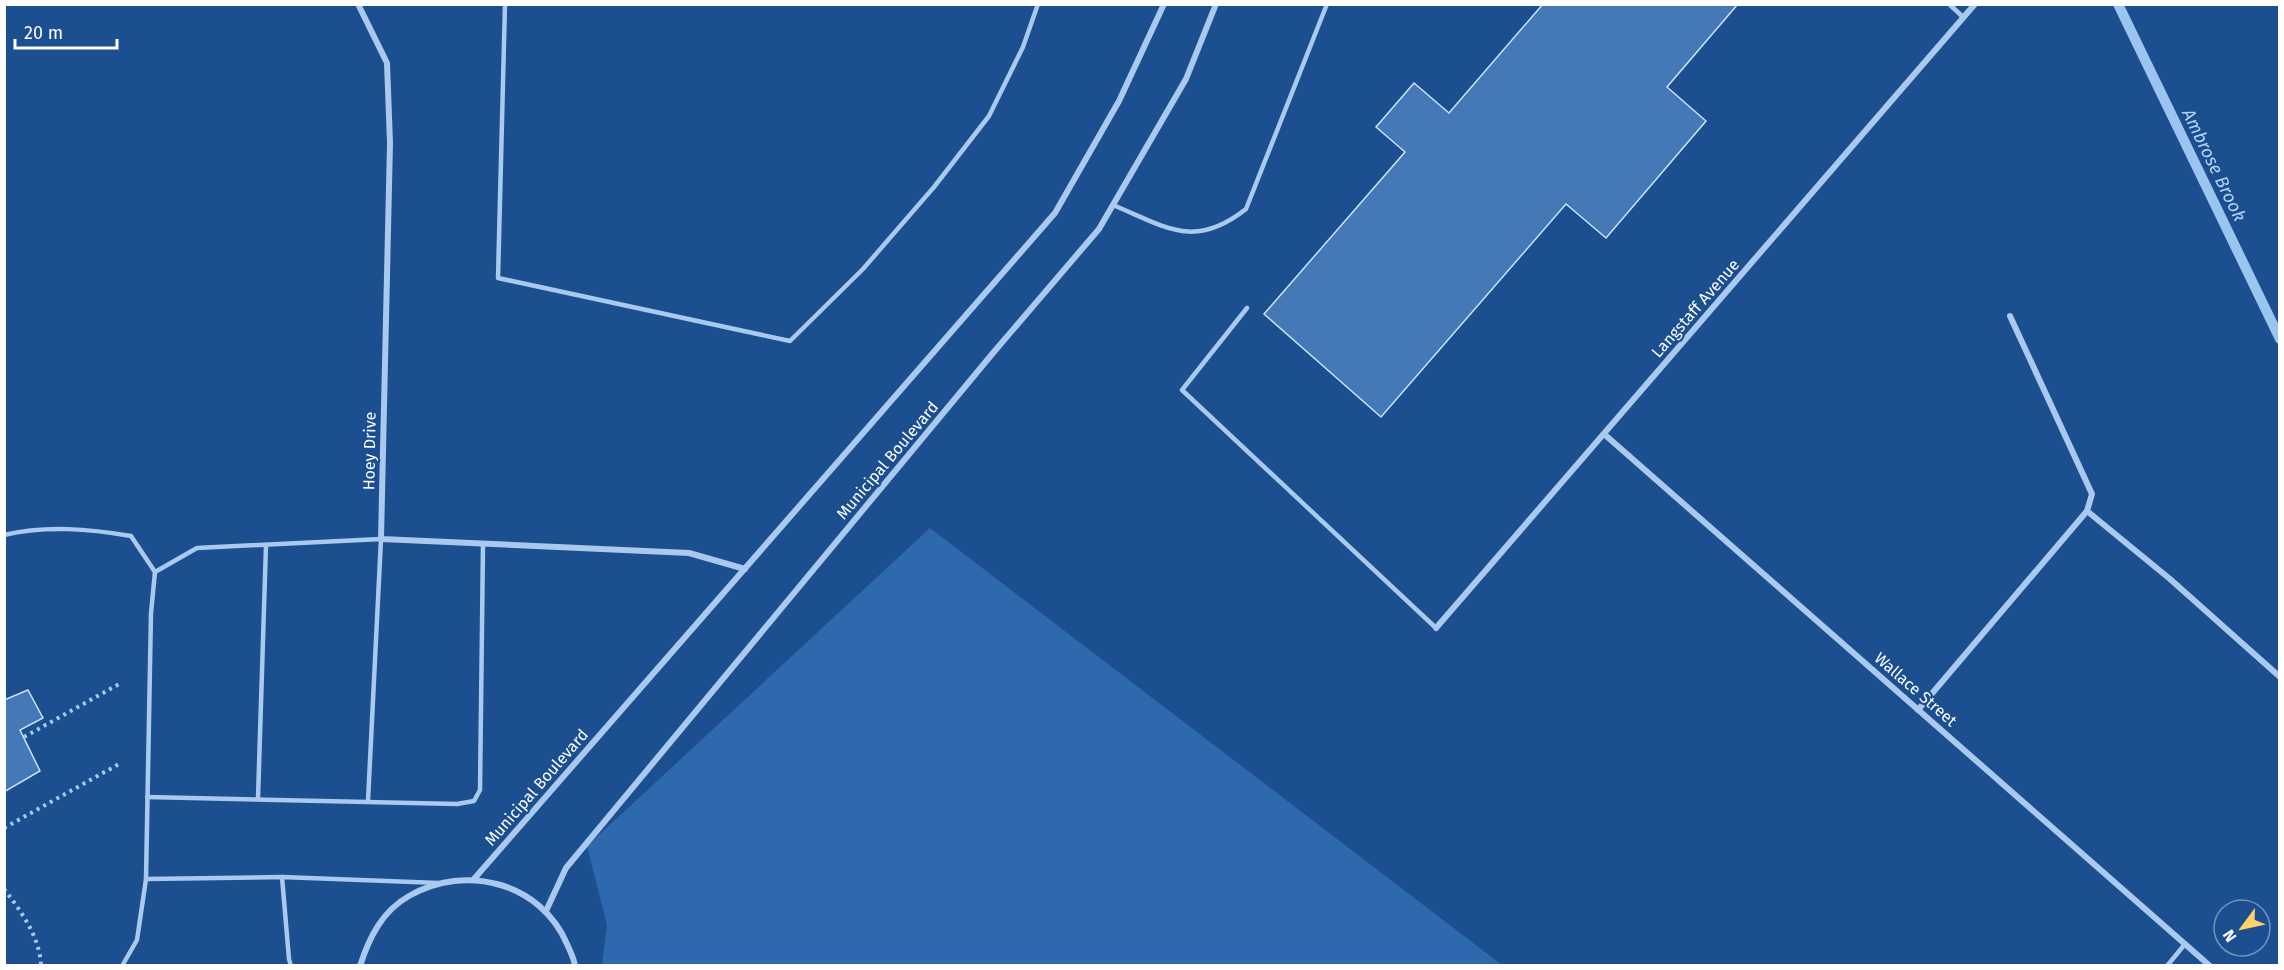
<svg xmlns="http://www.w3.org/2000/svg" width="2284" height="970" viewBox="0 0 2284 970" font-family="'Fira Sans',sans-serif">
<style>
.green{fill:#2e69ad}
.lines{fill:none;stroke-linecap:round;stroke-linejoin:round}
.stream{stroke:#9cc4f0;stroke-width:10}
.building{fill:#4478b7;stroke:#cfe3fa;stroke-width:1.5}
.path{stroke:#a9c9ee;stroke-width:4;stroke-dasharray:3 4.5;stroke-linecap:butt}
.lane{stroke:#a9c9ee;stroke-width:4.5}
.street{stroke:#a9c9ee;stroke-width:6}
.labels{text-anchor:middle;stroke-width:4.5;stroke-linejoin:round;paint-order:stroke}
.street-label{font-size:16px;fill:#fff;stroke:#1b4f8f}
.water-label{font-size:18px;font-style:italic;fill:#b5d3f5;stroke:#1b4f8f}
</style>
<rect width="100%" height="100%" fill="#1b4f8f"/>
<!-- green -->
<polygon class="green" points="930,528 1502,965 602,965 607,925 587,846"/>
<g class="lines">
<!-- stream -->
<polyline class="stream" points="2118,4 2280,339"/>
</g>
<!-- building -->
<g class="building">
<polygon points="1543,4 1738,4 1667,87 1706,121 1606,238 1566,204 1381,417 1264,314 1405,152 1376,127 1414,83 1449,113"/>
<polygon points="28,690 43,718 20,730 40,771 4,792 4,700"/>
</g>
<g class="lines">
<!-- path -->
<g class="path">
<polyline points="24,737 121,683"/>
<polyline points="4,828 119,764"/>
<path d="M4 889C21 911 40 937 41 966"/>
</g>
<!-- lane -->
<g class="lane">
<polyline points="505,4 498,278 790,341 863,269 934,187 989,116 1023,47 1038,4"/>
<polyline points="1949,4 1963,17"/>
<path d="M1113 205C1166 227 1194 250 1246 209L1327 4"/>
<polyline points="1247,308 1182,390 1436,628"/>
<path d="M4 535C46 525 90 529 131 536L155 572"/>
<polyline points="147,797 457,804 474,801 480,790 483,544"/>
<polyline points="258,798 266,545"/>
<polyline points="282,877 289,959 291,966"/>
<polyline points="146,879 151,613 155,572 197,548 381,539 368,801"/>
<polyline points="122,966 137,940 146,879 282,877 439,883"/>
<polyline points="2167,966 2185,944"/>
</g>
<!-- street -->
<g class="street">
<polyline points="358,4 387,63 390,143 381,539 689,553 745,569"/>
<polyline points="1604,434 2210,966"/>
<polyline points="2087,511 2170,579 2280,677"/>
<polyline points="1436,628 1975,4"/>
<polyline points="1918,710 2087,511 2092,494 2010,316"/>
<polyline points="474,879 1055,213 1119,101 1164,4"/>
<polyline points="546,911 566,868 993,353 1099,229 1186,79 1216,4"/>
<path d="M360 966C369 938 382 911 409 896 466 863 541 883 567 944 570 951 574 958 575 966"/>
</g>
</g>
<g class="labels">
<!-- street labels -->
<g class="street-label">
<text transform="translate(1695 308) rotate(-49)" y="6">Langstaff Avenue</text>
<text transform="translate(369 451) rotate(-89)" y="6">Hoey Drive</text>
<text transform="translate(887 460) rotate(-50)" y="6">Municipal Boulevard</text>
<text transform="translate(1916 689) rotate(41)" y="6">Wallace Street</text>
<text transform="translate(536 787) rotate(-49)" y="6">Municipal Boulevard</text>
</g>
<!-- water labels -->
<g class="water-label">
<text transform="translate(2214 165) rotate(64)" y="6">Ambrose Brook</text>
</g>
</g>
<!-- border -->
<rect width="2284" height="970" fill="none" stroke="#ffffff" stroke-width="12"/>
<!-- north arrow -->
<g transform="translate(2242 928) rotate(237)"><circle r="28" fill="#1b4f8f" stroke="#7695bc" stroke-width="1.5"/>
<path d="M0-4.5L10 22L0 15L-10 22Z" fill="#ffd166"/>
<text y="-9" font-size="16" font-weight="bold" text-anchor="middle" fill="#ffffff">N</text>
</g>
<!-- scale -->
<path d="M15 39v9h102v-9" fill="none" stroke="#ffffff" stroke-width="3"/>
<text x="24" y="39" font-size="18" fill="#ffffff" stroke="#1b4f8f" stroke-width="4.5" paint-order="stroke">20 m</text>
</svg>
